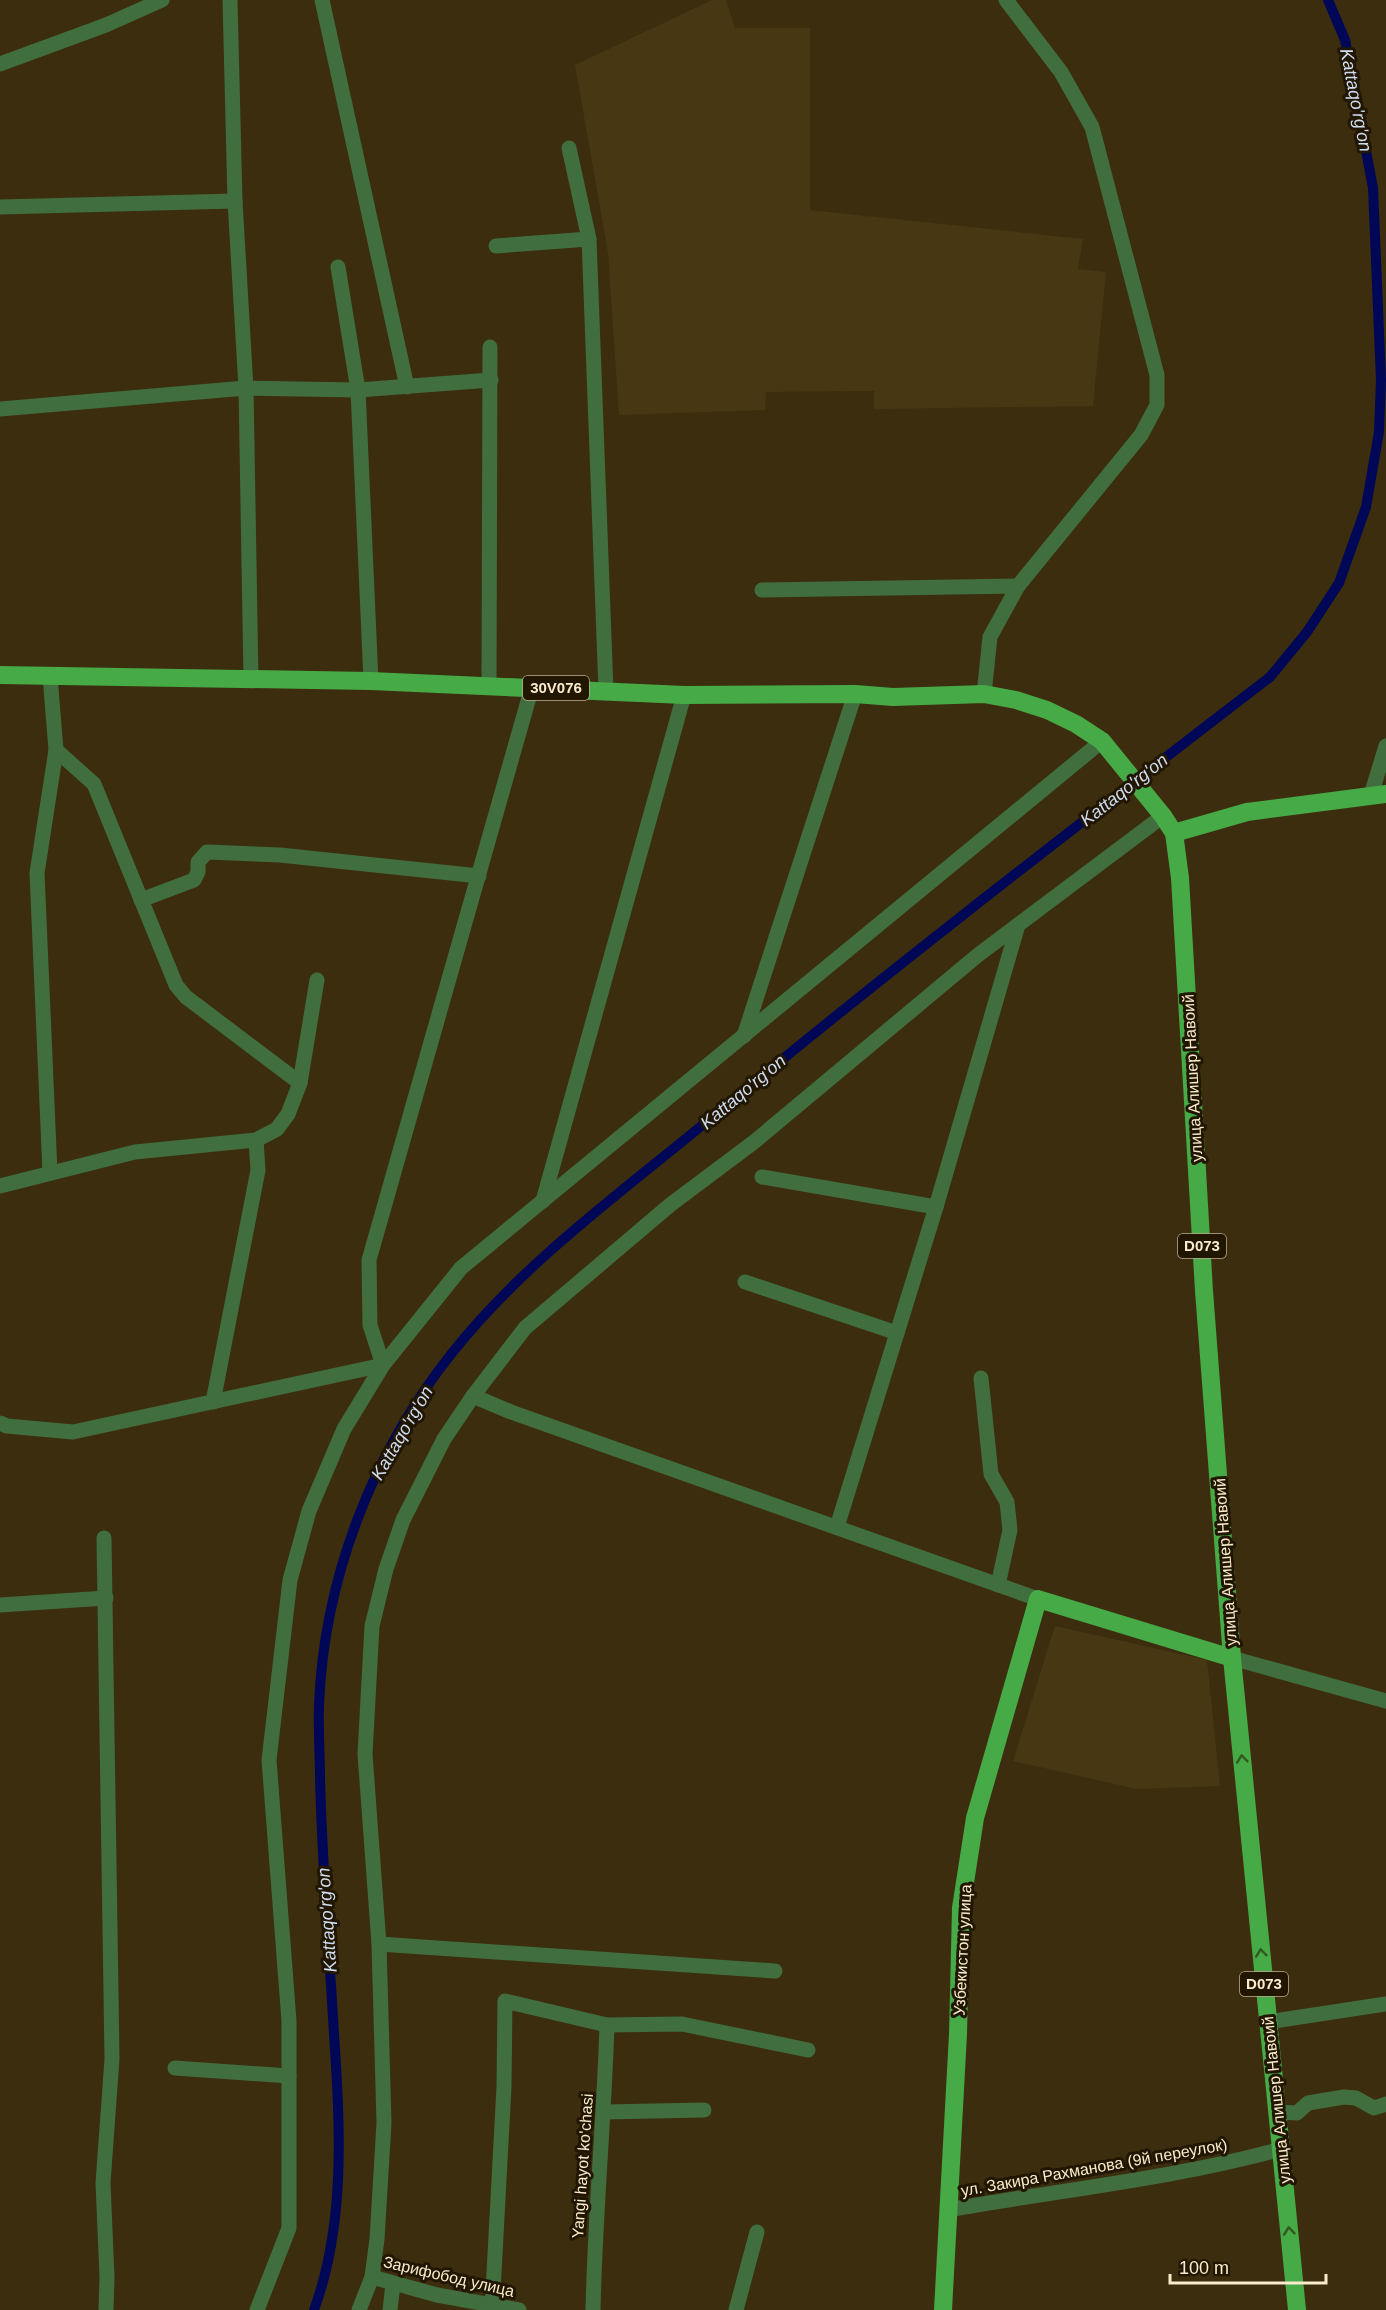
<svg xmlns="http://www.w3.org/2000/svg" width="1386" height="2310" viewBox="0 0 1386 2310" font-family="Helvetica,sans-serif">
<style>
.built{fill:#483713}
.lines{fill:none;stroke-linecap:round;stroke-linejoin:round}
.canal{stroke:#000756;stroke-width:10}
.minor{stroke:#406e3f;stroke-width:15}
.major{stroke:#46aa47;stroke-width:18}
.oneway{stroke:#325920}
.labels{text-anchor:middle;stroke-width:6;stroke-linejoin:round;paint-order:stroke}
.shield{fill:#211600;stroke:#baab90;stroke-width:1.5}
.shield-label{font-size:15px;font-weight:bold;fill:#fbebcd}
.street-label{font-size:16px;fill:#fbebcd;stroke:#211600}
.water-label{font-size:18px;font-style:italic;fill:#cfdbf1;stroke:#211600}
</style>
<rect width="100%" height="100%" fill="#3c2d0e"/>
<!-- built -->
<g class="built">
<polygon points="712,0 726,0 735,28 810,28 810,210 1083,239 1078,269 1106,272 1093,406 874,409 874,391 766,392 765,410 619,415 608,253 575,65"/>
<polygon points="1055,1626 1207,1660 1220,1786 1137,1789 1013,1761"/>
</g>
<g class="lines">
<!-- canal -->
<path class="canal" d="M314 2310C346 2223 340 2125 334 2034 329 1948 322 1863 320 1777 320 1753 318 1728 319 1705 324 1578 373 1452 452 1353 524 1262 622 1192 711 1118 894 966 1082 822 1270 677L1307 632 1339 583 1366 507 1379 432 1381 380 1373 188 1345 40 1328 0"/>
<!-- minor -->
<g class="minor">
<polyline points="230,0 235,201 246,388 251,679"/>
<polyline points="322,0 407,387"/>
<polyline points="0,64 106,25 162,0"/>
<polyline points="569,148 589,239 606,691"/>
<polyline points="0,207 235,201"/>
<polyline points="496,246 589,239"/>
<polyline points="338,267 358,390 371,681"/>
<polyline points="0,409 246,388 358,390 491,380"/>
<polyline points="762,590 1018,586"/>
<polyline points="50,676 56,750 94,784 176,985 186,997 300,1083"/>
<polyline points="489,685 490,347"/>
<polyline points="984,694 990,637 1018,586 1141,435 1157,405 1157,375 1092,127 1061,72 1006,0"/>
<polyline points="1371,795 1386,746"/>
<polyline points="141,900 194,880 198,872 198,862 207,852 280,855 479,876"/>
<polyline points="744,1036 855,694"/>
<polyline points="50,1173 37,873 56,750"/>
<polyline points="762,1177 936,1207"/>
<polyline points="0,1186 135,1152 256,1140 277,1129 288,1114 300,1083 317,980"/>
<polyline points="543,1201 684,695"/>
<polyline points="745,1282 897,1333"/>
<polyline points="981,1378 991,1474 1007,1502 1010,1530 998,1585"/>
<polyline points="473,1396 511,1412 1038,1599"/>
<polyline points="213,1402 258,1170 256,1140"/>
<polyline points="0,1423 7,1426 73,1432 383,1365 370,1325 369,1260 532,687"/>
<polyline points="837,1527 936,1207 1018,925"/>
<polyline points="104,1538 112,2059 103,2183 107,2277 106,2310"/>
<polyline points="0,1605 106,1598"/>
<polyline points="1232,1658 1386,1701"/>
<polyline points="379,1944 775,1971"/>
<polyline points="1268,2022 1386,2004"/>
<polyline points="175,2068 289,2076"/>
<polyline points="604,2112 704,2110"/>
<polyline points="1278,2112 1297,2113 1308,2103 1344,2097 1356,2098 1374,2108 1386,2104"/>
<path d="M948 2210C1059 2190 1172 2179 1281 2149"/>
<polyline points="372,2277 437,2295 519,2310"/>
<polyline points="257,2310 289,2228 289,2021 269,1760 290,1580 309,1511 344,1429 383,1365 461,1268 1102,741"/>
<polyline points="359,2310 372,2277 377,2239 384,2123 379,1944 365,1754 372,1626 386,1569 403,1520 444,1439 473,1396 525,1328 670,1205 754,1142 978,955 1163,816"/>
<polyline points="390,2310 393,2284"/>
<polyline points="492,2310 504,2087 505,2001 607,2025 682,2024 808,2050"/>
<path d="M593 2310C595 2215 604 2120 607 2025"/>
<polyline points="736,2310 757,2232"/>
</g>
<!-- major -->
<g class="major">
<polyline points="0,675 371,681 684,695 855,694 893,697 984,694 1016,700 1047,710 1076,724 1102,741 1163,816 1174,833 1180,878 1204,1291 1232,1658 1297,2310"/>
<polyline points="1174,833 1247,812 1386,794"/>
<polyline points="943,2310 958,2034 961,1908 975,1818 1038,1599 1232,1658"/>
</g>
</g>
<!-- one-way arrows -->
<defs><path id="oneway-chevron" d="M-2-3.5L2.5 0L-2 3.5" fill="none" stroke-width="1.6" stroke-linecap="round" stroke-linejoin="round" transform="scale(1.5)"/></defs>
<g class="oneway">
<use href="#oneway-chevron" transform="translate(1242 1759) rotate(-96)"/>
<use href="#oneway-chevron" transform="translate(1261 1953) rotate(-96)"/>
<use href="#oneway-chevron" transform="translate(1289 2231) rotate(-96)"/>
</g>
<g class="labels">
<!-- shield labels -->
<g class="shield">
<rect x="523" y="676" width="66" height="24" rx="4.5"/>
<rect x="1178" y="1234" width="48" height="24" rx="4.5"/>
<rect x="1240" y="1972" width="48" height="24" rx="4.5"/>
</g>
<g class="shield-label">
<text x="556" y="693">30V076</text>
<text x="1202" y="1251">D073</text>
<text x="1264" y="1989">D073</text>
</g>
<!-- street labels -->
<g class="street-label">
<text transform="translate(1192 1078) rotate(-93)" y="6">улица Алишер Навоий</text>
<text transform="translate(1225 1562) rotate(-94)" y="6">улица Алишер Навоий</text>
<text transform="translate(962 1950) rotate(-87)" y="6">Узбекистон улица</text>
<text transform="translate(1276 2100) rotate(-96)" y="6">улица Алишер Навоий</text>
<text transform="translate(582 2166) rotate(-86)" y="6">Yangi hayot ko'chasi</text>
<text transform="translate(1094 2167) rotate(-10)" y="6">ул. Закира Рахманова (9й переулок)</text>
<text transform="translate(449 2276) rotate(13)" y="6">Зарифобод улица</text>
</g>
<!-- water labels -->
<g class="water-label">
<text transform="translate(1356 100) rotate(79)" y="6">Kattaqo'rg'on</text>
<text transform="translate(1124 790) rotate(-38)" y="6">Kattaqo'rg'on</text>
<text transform="translate(743 1092) rotate(-40)" y="6">Kattaqo'rg'on</text>
<text transform="translate(402 1433) rotate(-60)" y="6">Kattaqo'rg'on</text>
<text transform="translate(327 1920) rotate(-94)" y="6">Kattaqo'rg'on</text>
</g>
</g>
<!-- scale -->
<path d="M1170 2274v9h156v-9" fill="none" stroke="#fbebcd" stroke-width="3"/>
<text x="1179" y="2274" font-size="18" fill="#fbebcd" stroke="#211600" stroke-width="4.5" paint-order="stroke">100 m</text>
</svg>
